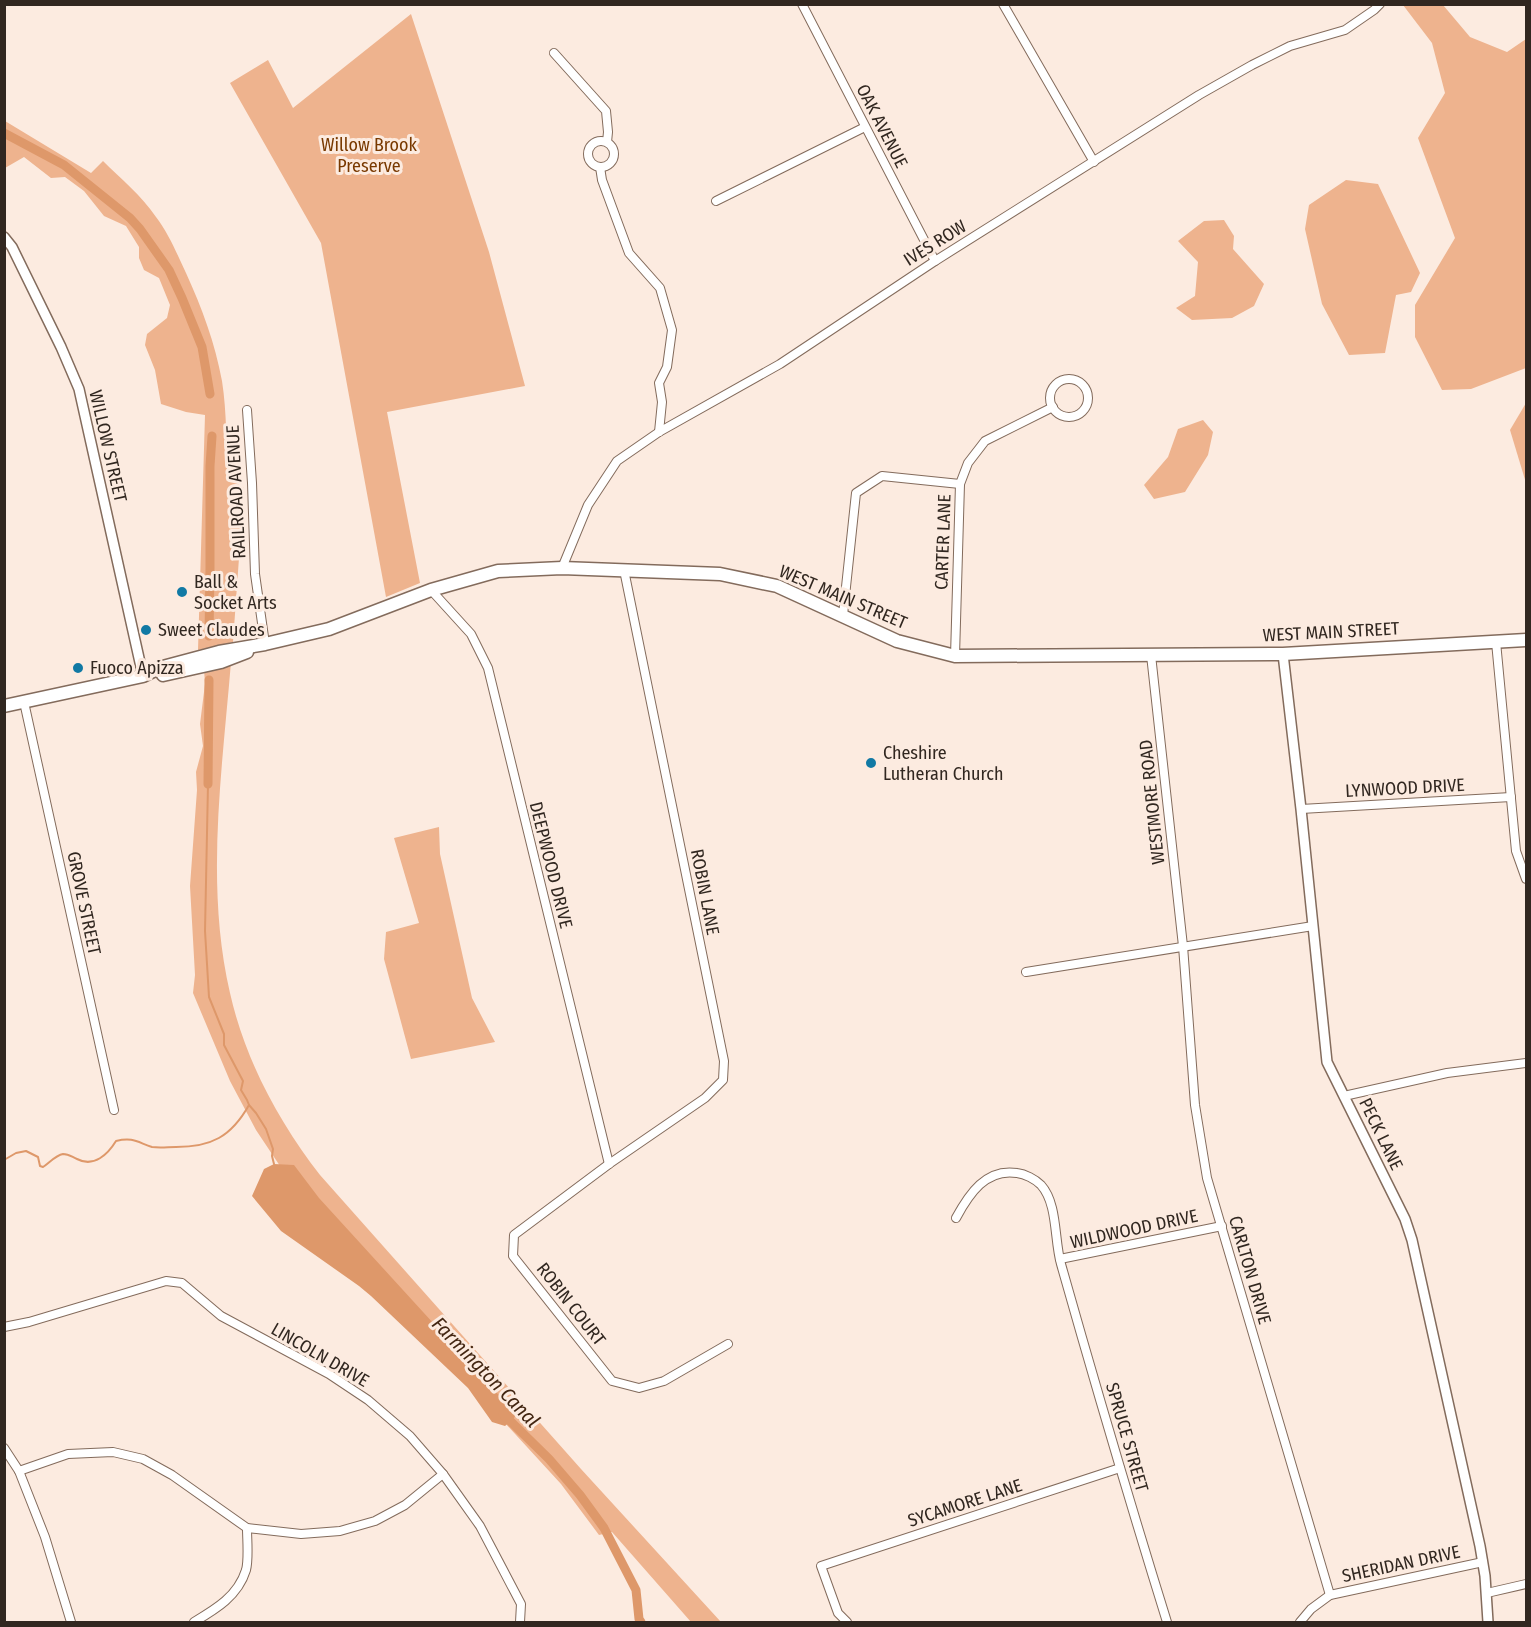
<svg xmlns="http://www.w3.org/2000/svg" width="1531" height="1627" viewBox="0 0 1531 1627" font-family="'Fira Sans Condensed',sans-serif">
<style>
.green{fill:#eeb38e}
.water{fill:#de986a}
.lines{fill:none;stroke-linecap:round;stroke-linejoin:round}
.stream{stroke:#de986a;stroke-width:2}
.canal{stroke:#de986a;stroke-width:9}
.minor-casing{stroke:#836b5c;stroke-width:10}
.tertiary-casing{stroke:#836b5c;stroke-width:12}
.primary-casing{stroke:#836b5c;stroke-width:15}
.minor{stroke:#fff;stroke-width:8}
.tertiary{stroke:#fff;stroke-width:9}
.primary{stroke:#fff;stroke-width:12}
.poi-dot{fill:#1179a4;stroke:#fcebe0;stroke-width:2}
.labels{text-anchor:middle;stroke-width:6;stroke-linejoin:round;paint-order:stroke}
.street-label{font-size:18px;fill:#312720;stroke:#fcebe0}
.park-label{font-size:18px;fill:#793900;stroke:#fcebe0}
.poi-label{font-size:18px;fill:#312720;stroke:#fcebe0;text-anchor:start}
.water-label{font-size:20px;font-style:italic;fill:#432612;stroke:#fcebe0}
</style>
<rect width="100%" height="100%" fill="#fcebe0"/>
<!-- green -->
<g class="green">
<polygon points="1403,5 1443,5 1470,37 1507,52 1526,39 1526,368 1471,389 1442,390 1415,337 1415,305 1455,238 1418,138 1445,93 1432,43"/>
<polygon points="411,14 489,252 525,386 387,412 420,583 386,597 321,243 230,83 268,60 293,108"/>
<path d="M5 121 91 173 103 161C121 179 141 195 156 217 169 234 177 254 186 273 202 308 215 343 222 381 227 413 226 445 228 477L244 488 233 642 198 650 205 415 186 412 161 404 155 370 145 345 147 334 167 318 170 305 159 278 144 270 139 258V247L126 226 104 216 84 191 65 177 51 178 24 157 5 168Z"/>
<polygon points="1346,180 1378,184 1420,273 1411,292 1396,295 1385,353 1349,355 1322,304 1305,229 1309,205"/>
<polygon points="1224,220 1234,236 1233,249 1264,284 1254,306 1232,318 1192,320 1176,308 1195,296 1198,262 1178,241 1204,221"/>
<polygon points="1526,403 1526,483 1510,430"/>
<polygon points="1203,420 1213,432 1208,455 1185,492 1154,499 1144,485 1168,457 1178,429"/>
<path d="M231 662C222 772 205 885 230 993 245 1060 279 1122 320 1175L581 1469 721 1622H691L612 1532 599 1535 561 1484 383 1290 288 1178 256 1130 230 1081 193 993 195 975 190 886 197 790 196 772 203 746 200 724 205 684 204 669Z"/>
<polygon points="439,827 440,854 472,998 495,1042 411,1059 384,959 386,932 419,923 394,838"/>
</g>
<!-- water -->
<polygon class="water" points="274,1164 294,1165 319,1198 517,1415 505,1426 492,1422 468,1388 371,1296 359,1286 281,1231 252,1196 264,1169"/>
<g class="lines">
<!-- stream -->
<g class="stream">
<polyline points="208,784 205,931 209,997 224,1034 224,1045 243,1081 241,1090 247,1100 249,1105 256,1113 266,1129 273,1149 272,1156 274,1164"/>
<path d="M4 1160 16 1153 26 1151 38 1157 40 1166 43 1167C49 1163 56 1155 63 1154 69 1154 72 1157 77 1159 94 1168 108 1154 116 1141 133 1137 137 1142 152 1147 160 1148 168 1147 176 1147 211 1147 231 1137 249 1105"/>
</g>
<!-- canal -->
<g class="canal">
<polyline points="4,133 64,165 130,218 140,229 169,270 182,298 202,347 210,394"/>
<polyline points="209,636 210,567 210,466 212,436"/>
<polyline points="208,784 209,680"/>
<polyline points="503,1414 549,1459 580,1495 604,1528 636,1590 639,1619 641,1622"/>
</g>
<defs>
<g id="minor">
<polyline points="802,4 935,261"/>
<polyline points="1003,4 1094,162"/>
<polyline points="554,53 606,111 608,132 607,142"/>
<circle cx="601" cy="154" r="13"/>
<polyline points="600,167 602,180 629,253 660,288 672,330 667,367 659,383 662,402 659,432"/>
<polyline points="716,201 865,127"/>
<circle cx="1069" cy="398" r="19"/>
<polyline points="247,410 252,483 255,574 265,644"/>
<polyline points="562,568 588,505 617,461 659,432 780,364 935,261 1199,95 1252,65 1290,46 1345,30 1374,10 1380,4"/>
<polyline points="624,570 724,1061 723,1080 705,1098 609,1164 514,1235 513,1256 612,1381 639,1388 664,1381 728,1344"/>
<polyline points="431,590 471,634 488,668 609,1164"/>
<polyline points="843,615 856,493 882,476 960,484"/>
<polyline points="1496,642 1516,851 1526,879"/>
<polyline points="1151,655 1183,946 1195,1105 1207,1178 1330,1595"/>
<polyline points="955,656 960,484 968,463 985,441 1053,407"/>
<polyline points="24,702 114,1110"/>
<polyline points="1301,809 1511,797"/>
<polyline points="1026,972 1313,926"/>
<polyline points="1344,1096 1447,1073 1526,1063"/>
<path d="M956 1218C969 1194 986 1168 1017 1173 1025 1174 1035 1179 1041 1185 1058 1204 1054 1240 1061 1264 1095 1384 1130 1503 1167 1622"/>
<polyline points="1060,1259 1222,1226"/>
<polyline points="4,1327 29,1322 166,1281 182,1283 221,1316 329,1374 368,1400 410,1436 443,1474 480,1526 521,1604 520,1622"/>
<polyline points="4,1448 19,1471 45,1537 71,1622"/>
<polyline points="19,1471 68,1454 113,1452 143,1459 172,1475 247,1528 301,1534 340,1531 375,1521 405,1505 443,1474"/>
<polyline points="1487,1593 1526,1584"/>
<path d="M194 1622C216 1609 238 1596 246 1570 249 1559 247 1540 247 1528"/>
<polyline points="847,1622 838,1613 821,1566 1120,1468"/>
<polyline points="1300,1622 1311,1609 1330,1595 1483,1562"/>
</g>
<g id="tertiary">
<polyline points="4,237 12,247 61,347 79,389 143,676"/>
<polyline points="1283,654 1301,809 1327,1062 1405,1219 1412,1240 1480,1546 1485,1576 1488,1622"/>
</g>
<g id="primary">
<polyline points="163,675 221,662 247,652"/>
<polyline points="4,706 143,676 159,668 219,652 265,644 329,629 431,590 498,571 562,568 720,574 777,586 897,641 955,656 1283,654 1526,640"/>
</g>
</defs>
<!-- minor casing -->
<use href="#minor" class="minor-casing"/>
<!-- tertiary casing -->
<use href="#tertiary" class="tertiary-casing"/>
<!-- primary casing -->
<use href="#primary" class="primary-casing"/>
<!-- minor -->
<use href="#minor" class="minor"/>
<!-- tertiary -->
<use href="#tertiary" class="tertiary"/>
<!-- primary -->
<use href="#primary" class="primary"/>
</g>
<!-- markers -->
<g class="poi-dot">
<circle cx="182" cy="592" r="6"/>
<circle cx="146" cy="630" r="6"/>
<circle cx="78" cy="668" r="6"/>
<circle cx="871" cy="763" r="6"/>
</g>
<g class="labels">
<!-- street labels -->
<g class="street-label">
<text transform="translate(882 126) rotate(63)" y="6">OAK AVENUE</text>
<text transform="translate(935 243) rotate(-32)" y="6">IVES ROW</text>
<text transform="translate(108 446) rotate(77)" y="6">WILLOW STREET</text>
<text transform="translate(236 492) rotate(-93)" y="6">RAILROAD AVENUE</text>
<text transform="translate(943 542) rotate(-88)" y="6">CARTER LANE</text>
<text transform="translate(843 597) rotate(23)" y="6">WEST MAIN STREET</text>
<text transform="translate(1331 632) rotate(-3)" y="6">WEST MAIN STREET</text>
<text transform="translate(1405 788) rotate(-3)" y="6">LYNWOOD DRIVE</text>
<text transform="translate(1152 802) rotate(-96)" y="6">WESTMORE ROAD</text>
<text transform="translate(551 865) rotate(76)" y="6">DEEPWOOD DRIVE</text>
<text transform="translate(705 892) rotate(79)" y="6">ROBIN LANE</text>
<text transform="translate(84 903) rotate(78)" y="6">GROVE STREET</text>
<text transform="translate(1381 1134) rotate(64)" y="6">PECK LANE</text>
<text transform="translate(1134 1229) rotate(-12)" y="6">WILDWOOD DRIVE</text>
<text transform="translate(1250 1270) rotate(74)" y="6">CARLTON DRIVE</text>
<text transform="translate(571 1304) rotate(52)" y="6">ROBIN COURT</text>
<text transform="translate(320 1355) rotate(30)" y="6">LINCOLN DRIVE</text>
<text transform="translate(1127 1437) rotate(74)" y="6">SPRUCE STREET</text>
<text transform="translate(965 1503) rotate(-18)" y="6">SYCAMORE LANE</text>
<text transform="translate(1401 1564) rotate(-12)" y="6">SHERIDAN DRIVE</text>
</g>
<!-- park labels -->
<g class="park-label">
<text x="369" y="151">Willow Brook<tspan x="369" dy="21">Preserve</tspan></text>
</g>
<!-- poi labels -->
<g class="poi-label">
<text x="194" y="588">Ball &amp;<tspan x="194" dy="21">Socket Arts</tspan></text>
<text x="158" y="636">Sweet Claudes</text>
<text x="90" y="674">Fuoco Apizza</text>
<text x="883" y="759">Cheshire<tspan x="883" dy="21">Lutheran Church</tspan></text>
</g>
<!-- water labels -->
<g class="water-label">
<text transform="translate(486 1372) rotate(46)" y="7">Farmington Canal</text>
</g>
</g>
<!-- border -->
<rect width="1531" height="1627" fill="none" stroke="#312720" stroke-width="12"/>
</svg>
